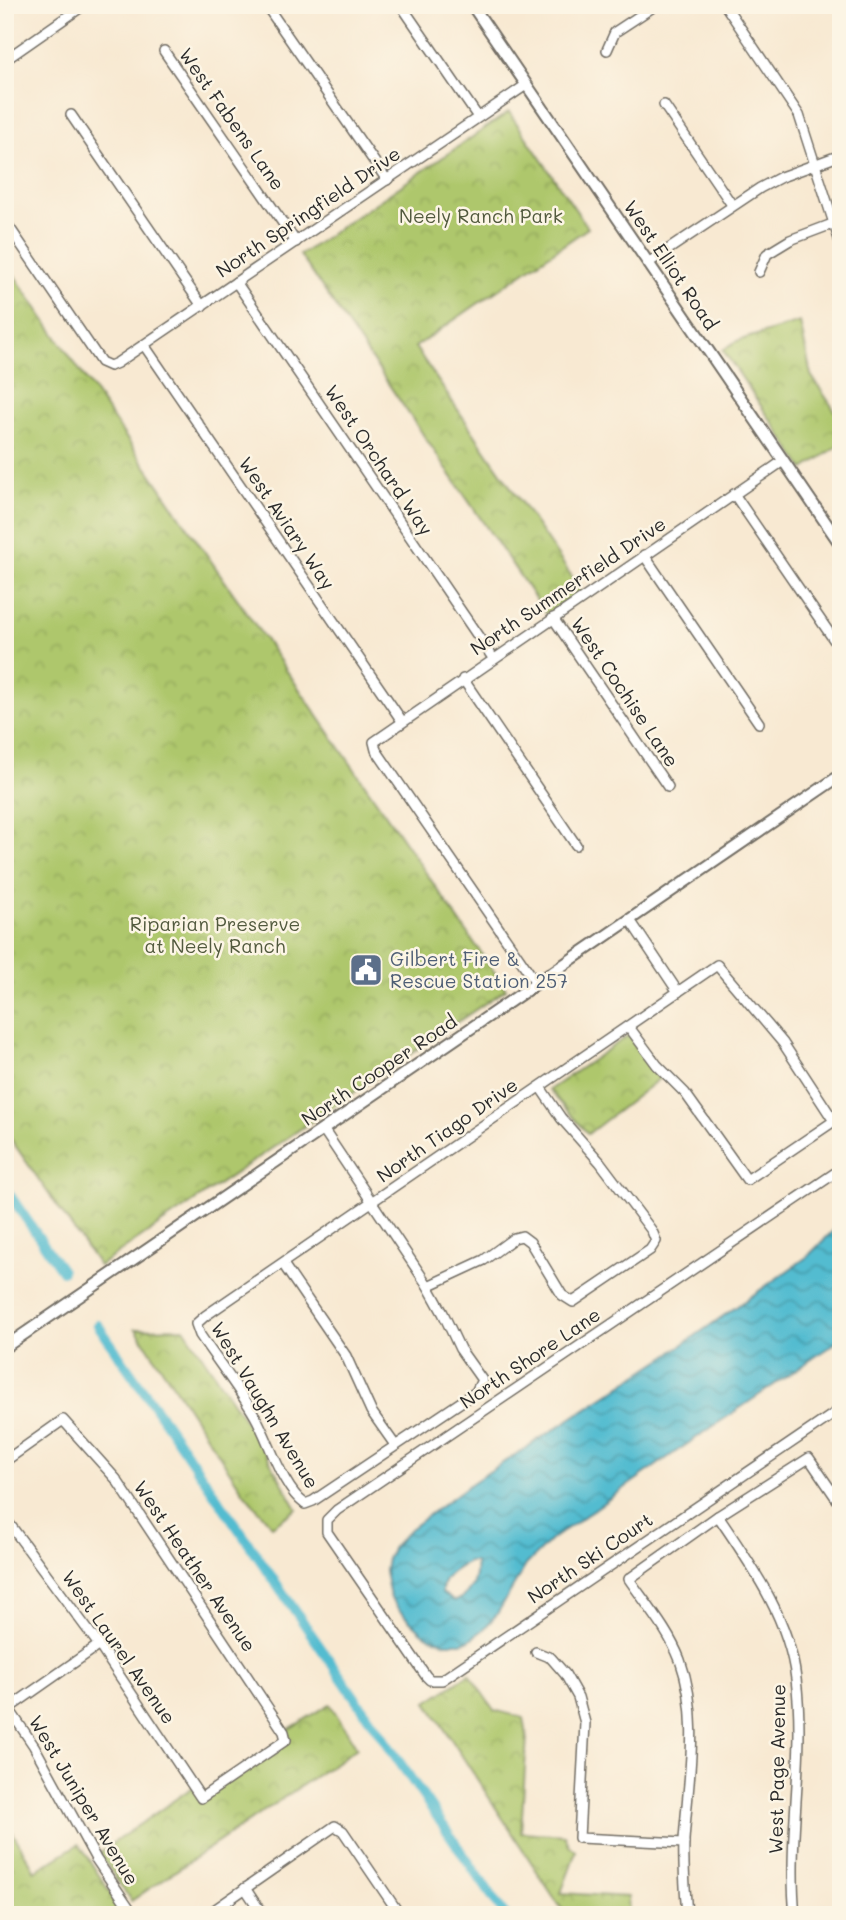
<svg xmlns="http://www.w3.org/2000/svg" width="846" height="1920" viewBox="0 0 846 1920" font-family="Mali,sans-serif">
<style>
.park{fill:url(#park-crowns);stroke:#6c794c;stroke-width:2}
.water{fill:url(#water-waves);stroke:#3f747e;stroke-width:2;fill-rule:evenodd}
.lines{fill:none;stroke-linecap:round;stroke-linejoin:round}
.canal{stroke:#53bcd0;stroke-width:10}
.minor-casing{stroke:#736e65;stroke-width:12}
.major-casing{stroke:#736e65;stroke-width:14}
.minor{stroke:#fff;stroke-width:9}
.major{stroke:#fff;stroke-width:10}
.labels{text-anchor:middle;stroke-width:5;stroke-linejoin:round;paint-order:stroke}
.street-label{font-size:19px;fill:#2b2b2b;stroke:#fcf5e5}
.park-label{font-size:19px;fill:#525a3e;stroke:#fcf5e5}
.service-label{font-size:19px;fill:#4e5e75;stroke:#fcf5e5;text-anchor:start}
</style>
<defs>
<pattern id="park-crowns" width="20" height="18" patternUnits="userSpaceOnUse" patternTransform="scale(1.75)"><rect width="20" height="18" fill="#aec76c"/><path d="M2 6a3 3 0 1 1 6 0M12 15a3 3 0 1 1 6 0" fill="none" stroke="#96ab5e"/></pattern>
<pattern id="water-waves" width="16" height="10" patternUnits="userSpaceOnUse" patternTransform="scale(1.75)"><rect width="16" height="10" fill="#53bcd0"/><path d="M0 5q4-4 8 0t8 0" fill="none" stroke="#4599a9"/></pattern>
</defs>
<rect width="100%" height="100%" fill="#fcf5e5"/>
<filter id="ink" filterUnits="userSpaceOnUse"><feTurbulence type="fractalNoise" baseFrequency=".0143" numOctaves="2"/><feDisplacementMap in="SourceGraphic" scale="14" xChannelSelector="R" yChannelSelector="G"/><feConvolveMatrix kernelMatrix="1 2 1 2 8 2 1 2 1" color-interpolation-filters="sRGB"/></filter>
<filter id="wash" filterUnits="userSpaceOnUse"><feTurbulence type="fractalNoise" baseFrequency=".00686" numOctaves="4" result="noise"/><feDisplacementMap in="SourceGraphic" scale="28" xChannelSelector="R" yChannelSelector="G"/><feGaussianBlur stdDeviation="1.57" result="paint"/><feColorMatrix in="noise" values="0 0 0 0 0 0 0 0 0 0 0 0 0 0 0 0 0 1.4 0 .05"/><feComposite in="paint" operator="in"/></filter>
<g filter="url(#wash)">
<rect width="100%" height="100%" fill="#f8e9d2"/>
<!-- park -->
<g class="park">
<polygon points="509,112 588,228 415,347 581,590 546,614 300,255"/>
<polygon points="5,262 506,989 99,1266 5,1131"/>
<polygon points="800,322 811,375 841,420 841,444 804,469 723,350 737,341"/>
<polygon points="629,1035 660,1078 588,1134 549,1090"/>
<polygon points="184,1328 258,1440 297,1509 272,1526 244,1493 136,1329"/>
<polygon points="469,1674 494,1710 524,1718 527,1736 521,1832 565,1835 569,1845 576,1851 561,1893 628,1897 629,1915 566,1915 555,1899 427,1702"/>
<polygon points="330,1704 357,1748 131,1901 99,1853 193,1787 201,1798 285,1741 284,1732"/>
<polygon points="5,1819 35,1871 79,1844 120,1908 111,1915 5,1915"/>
</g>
<!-- water -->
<path class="water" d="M841 1223V1339L677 1451 552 1539 526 1565 497 1614 483 1630 469 1640 461 1643H446L430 1637 422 1632 401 1612 390 1597 385 1571 387 1559 393 1547 410 1529 472 1483 668 1355 807 1257ZM468 1562H475C477 1579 471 1596 454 1601L442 1593C441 1576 455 1570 468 1562Z"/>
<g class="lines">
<!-- canal -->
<g class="canal">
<polyline points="5,1188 62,1271"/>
<polyline points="98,1325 505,1915"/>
</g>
</g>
</g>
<g filter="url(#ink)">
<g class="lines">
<defs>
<g id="minor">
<polyline points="266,5 387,180"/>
<polyline points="401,5 478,117"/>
<polyline points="725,5 799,115 841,245"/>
<polyline points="607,50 615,32 656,5"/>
<polyline points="164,51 296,242"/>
<polyline points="5,60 84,5"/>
<polyline points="664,105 732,205"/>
<polyline points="71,115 202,306"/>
<polyline points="5,221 101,362 110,366 117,363 526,85"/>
<polyline points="648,263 760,188 781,177 841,155"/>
<polyline points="759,272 767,254 790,240 835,223"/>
<polyline points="236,282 493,658"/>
<polyline points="144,345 402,721"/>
<polyline points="734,494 841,650"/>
<polyline points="644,555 759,723"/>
<polyline points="553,618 668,787"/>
<polyline points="463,679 576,845"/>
<polyline points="630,920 678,992"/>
<polyline points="537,984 376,750 374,742 783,461"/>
<path d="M323 1129 428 1286 443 1313 460 1349 482 1380 476 1392 313 1501 305 1504C282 1488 269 1440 255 1416 239 1388 218 1362 200 1335L196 1324 205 1316 717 965 783 1043 834 1121 747 1180 685 1093 657 1065 629 1027"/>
<polyline points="841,1169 337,1510 327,1520 327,1532 426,1676 430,1680 442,1680 841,1409"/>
<polyline points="283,1264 346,1356 371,1411 395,1445"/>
<polyline points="428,1286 484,1260 514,1238 522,1236 530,1242 562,1295 573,1302 650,1250 656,1241 652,1231 600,1162 561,1118 540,1087"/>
<polyline points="5,1461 63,1420 116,1479 284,1732 286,1740 201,1798 99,1645 5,1518"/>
<path d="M718 1516C752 1566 789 1618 796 1679 806 1757 787 1837 795 1915"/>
<polyline points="536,1652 551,1658 565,1674 578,1697 585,1723 579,1838 684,1843"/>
<polyline points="5,1703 34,1746 96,1859 134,1915"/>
<polyline points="9,1708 99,1645"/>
<polyline points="245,1888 263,1915"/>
<polyline points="207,1915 335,1826 343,1831 400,1915"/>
<path d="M687 1915C685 1890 683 1865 684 1840 688 1780 701 1718 680 1660 669 1631 646 1604 629 1579L718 1516 809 1458 841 1505"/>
</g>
<g id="major">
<polyline points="472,5 841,545"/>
<polyline points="5,1347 841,775"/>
</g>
</defs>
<!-- minor casing -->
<use href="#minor" class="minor-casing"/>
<!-- major casing -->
<use href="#major" class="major-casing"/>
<!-- minor -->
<use href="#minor" class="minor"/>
<!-- major -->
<use href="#major" class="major"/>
</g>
</g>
<!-- icons -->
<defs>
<symbol id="civic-square" viewBox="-11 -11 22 22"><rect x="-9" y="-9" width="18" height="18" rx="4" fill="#5c6f8a" stroke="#fcf5e5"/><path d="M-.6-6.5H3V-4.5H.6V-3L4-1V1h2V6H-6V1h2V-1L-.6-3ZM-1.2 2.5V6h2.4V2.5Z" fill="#fff"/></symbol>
</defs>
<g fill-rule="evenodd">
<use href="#civic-square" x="347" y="951" width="38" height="38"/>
</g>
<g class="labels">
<!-- street labels -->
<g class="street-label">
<text transform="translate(232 119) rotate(55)" y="7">West Fabens Lane</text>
<text transform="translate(308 212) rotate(-34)" y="7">North Springfield Drive</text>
<text transform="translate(671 265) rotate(56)" y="7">West Elliot Road</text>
<text transform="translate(379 460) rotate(56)" y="7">West Orchard Way</text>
<text transform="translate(287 523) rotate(56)" y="7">West Aviary Way</text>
<text transform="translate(568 586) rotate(-34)" y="7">North Summerfield Drive</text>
<text transform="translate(625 692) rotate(56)" y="7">West Cochise Lane</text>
<text transform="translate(379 1070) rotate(-34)" y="7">North Cooper Road</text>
<text transform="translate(447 1130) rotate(-35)" y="7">North Tiago Drive</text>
<text transform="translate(530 1358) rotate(-34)" y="7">North Shore Lane</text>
<text transform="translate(265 1405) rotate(59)" y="7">West Vaughn Avenue</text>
<text transform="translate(590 1558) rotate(-34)" y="7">North Ski Court</text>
<text transform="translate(195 1566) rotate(56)" y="7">West Heather Avenue</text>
<text transform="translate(119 1647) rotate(55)" y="7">West Laurel Avenue</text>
<text transform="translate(777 1769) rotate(-89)" y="7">West Page Avenue</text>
<text transform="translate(84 1800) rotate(59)" y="7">West Juniper Avenue</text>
</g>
<!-- park labels -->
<g class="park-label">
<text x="481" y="223">Neely Ranch Park</text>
<text x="215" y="931">Riparian Preserve<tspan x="215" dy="22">at Neely Ranch</tspan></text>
</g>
<!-- service labels -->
<g class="service-label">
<text x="390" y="966">Gilbert Fire &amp;<tspan x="390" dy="22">Rescue Station 257</tspan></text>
</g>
</g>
<!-- margin -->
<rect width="846" height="1920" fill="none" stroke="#fcf5e5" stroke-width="28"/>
</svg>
